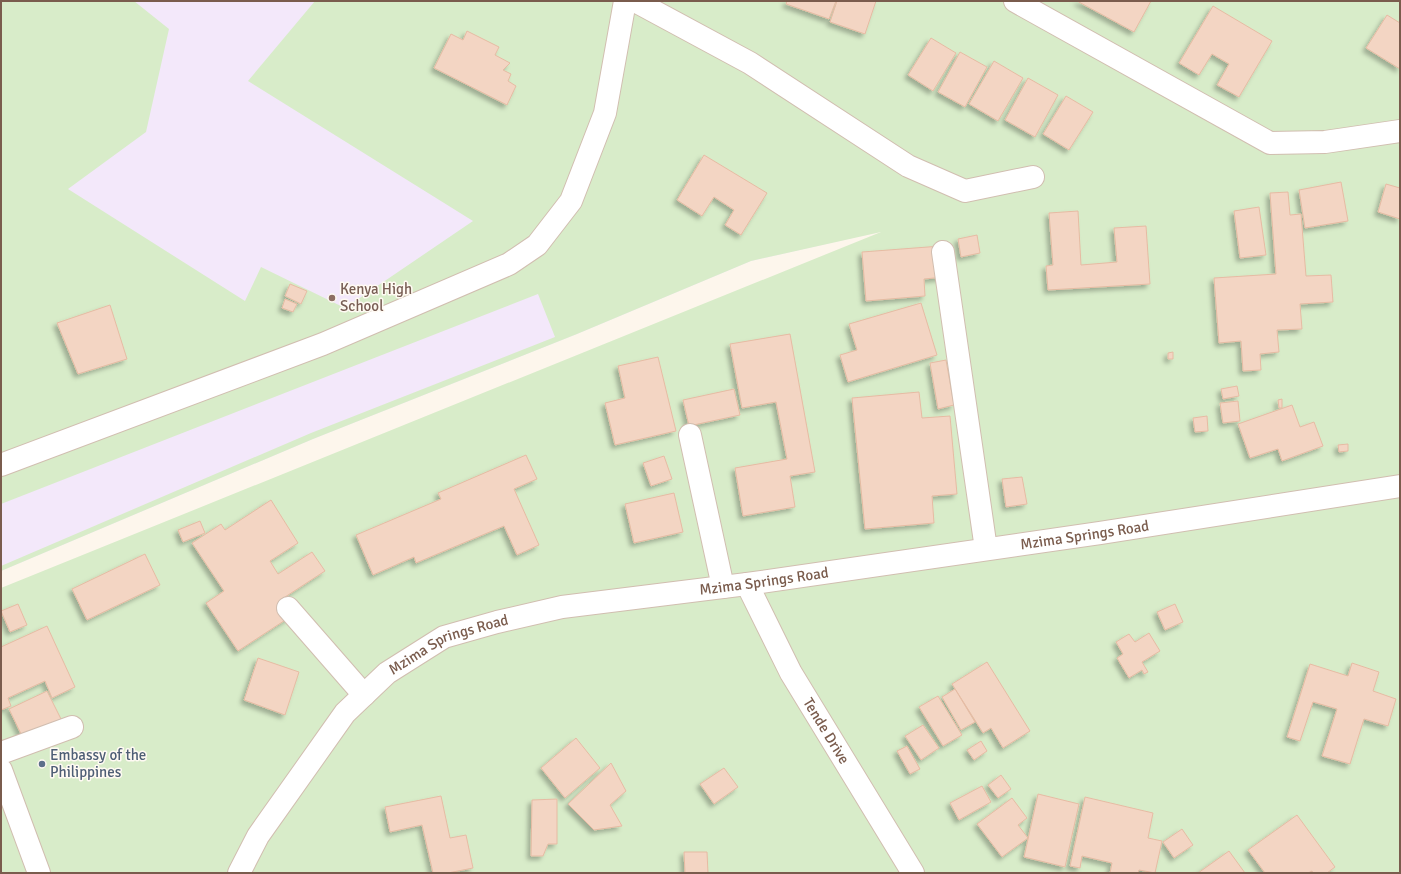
<svg xmlns="http://www.w3.org/2000/svg" width="1401" height="874" viewBox="0 0 1401 874" font-family="Signika,sans-serif">
<style>
.education{fill:#f3e8fa}
.green{fill:#d8ecc9}
.building{fill:#f3d5c3;stroke:#e6bba3;filter:url(#shadow)}
.lines{fill:none;stroke-linecap:round;stroke-linejoin:round}
.minor-casing{stroke:#d1beb0;stroke-width:24}
.minor{stroke:#fff;stroke-width:22}
.education-dot{fill:#8d6e63;stroke:#fffaf3;stroke-width:1.5}
.service-dot{fill:#5c6f8a;stroke:#fffaf3;stroke-width:1.5}
.labels{text-anchor:middle;stroke-width:3;stroke-linejoin:round;paint-order:stroke}
.education-label{font-size:15px;fill:#785e54;stroke:#fffaf3;text-anchor:start}
.street-label{font-size:15px;fill:#7a5c4d;stroke:#fffaf3}
.service-label{font-size:15px;fill:#4e5e75;stroke:#fffaf3;text-anchor:start}
</style>
<defs>
<filter id="shadow"><feDropShadow dx="-3.5" dy="3.5" stdDeviation="2" flood-color="#0004"/></filter>
</defs>
<rect width="100%" height="100%" fill="#fdf6ec"/>
<!-- education -->
<polygon class="education" points="1,1 1400,1 941,218 751,261 577,334 313,439 1,571"/>
<!-- green -->
<polygon class="green" points="1,1 134,1 169,29 146,132 68,189 245,301 261,267 345,308 473,221 248,81 315,1 1400,1 1400,873 1,873 1,588 881,232 751,261 577,334 313,439 1,571 1,566 311,433 555,337 538,294 1,504"/>
<!-- building -->
<g class="building">
<polygon points="787,1 836,1 829,19 786,4"/>
<polygon points="837,1 876,1 865,34 830,22"/>
<polygon points="1077,1 1151,1 1134,32"/>
<polygon points="1213,6 1272,41 1239,97 1217,85 1229,64 1212,54 1199,75 1179,63"/>
<polygon points="1387,15 1400,23 1400,69 1366,48"/>
<polygon points="467,31 499,47 495,55 510,63 503,70 511,74 508,81 516,86 507,105 434,68 451,34 463,40"/>
<polygon points="931,38 956,53 933,91 908,75"/>
<polygon points="960,52 987,67 965,107 938,92"/>
<polygon points="994,61 1023,78 998,121 969,104"/>
<polygon points="1028,78 1058,95 1035,137 1005,120"/>
<polygon points="1066,96 1093,112 1069,150 1043,134"/>
<polygon points="704,155 767,193 741,235 725,225 734,210 714,197 702,216 677,200"/>
<polygon points="1341,182 1348,221 1305,228 1299,190"/>
<polygon points="1386,184 1400,188 1400,219 1378,212"/>
<polygon points="1288,192 1290,215 1301,214 1306,276 1331,275 1333,302 1300,304 1302,329 1277,330 1279,352 1260,354 1261,370 1243,371 1241,341 1219,343 1214,278 1276,274 1270,193"/>
<polygon points="1259,207 1266,255 1240,258 1234,211"/>
<polygon points="1078,211 1081,265 1117,262 1114,228 1146,226 1150,284 1048,290 1046,266 1053,265 1049,213"/>
<polygon points="977,235 980,253 961,257 958,239"/>
<polygon points="941,246 944,277 924,279 925,296 866,301 862,252"/>
<polygon points="290,284 307,291 301,304 285,296"/>
<polygon points="285,299 297,304 293,312 282,308"/>
<polygon points="921,303 937,355 848,382 840,355 857,350 849,324"/>
<polygon points="110,305 127,359 78,374 57,323"/>
<polygon points="790,334 815,472 790,476 795,507 743,516 735,468 787,459 776,402 742,408 730,344"/>
<polygon points="1173,352 1173,359 1168,359 1168,353"/>
<polygon points="658,357 676,431 615,445 605,403 625,398 618,366"/>
<polygon points="946,360 954,405 938,409 930,363"/>
<polygon points="1237,386 1239,396 1223,399 1221,389"/>
<polygon points="734,389 740,415 689,426 683,400"/>
<polygon points="919,392 922,418 950,416 957,494 932,496 934,523 865,529 852,398"/>
<polygon points="1282,399 1282,408 1279,408 1278,400"/>
<polygon points="1238,401 1240,421 1223,423 1220,403"/>
<polygon points="1292,405 1300,427 1314,422 1323,446 1282,461 1278,449 1250,458 1238,424"/>
<polygon points="1207,416 1208,431 1195,432 1193,418"/>
<polygon points="1348,444 1348,451 1339,452 1338,445"/>
<polygon points="526,455 537,479 514,489 539,545 517,555 504,526 416,563 414,557 373,575 356,535 441,499 438,493"/>
<polygon points="664,456 672,479 651,486 643,463"/>
<polygon points="1022,477 1027,504 1006,507 1002,479"/>
<polygon points="674,493 683,532 634,543 625,504"/>
<polygon points="271,500 298,543 270,561 278,574 312,552 325,571 282,599 293,615 238,651 206,603 224,591 192,543 221,524 225,530"/>
<polygon points="200,521 205,533 183,542 178,530"/>
<polygon points="145,554 160,585 87,620 72,589"/>
<polygon points="18,604 27,625 10,632 1,611"/>
<polygon points="1175,604 1183,622 1165,630 1157,612"/>
<polygon points="47,626 75,687 52,698 45,681 8,698 11,706 1,710 1,647"/>
<polygon points="1149,633 1160,651 1142,662 1148,672 1144,674 1142,670 1129,678 1117,658 1123,654 1116,642 1129,634 1135,642"/>
<polygon points="258,658 299,672 285,715 244,700"/>
<polygon points="987,662 1030,731 1003,748 991,728 983,733 952,684"/>
<polygon points="1352,663 1379,672 1373,691 1396,699 1388,726 1364,719 1350,764 1322,756 1337,709 1313,702 1300,741 1287,737 1310,664 1348,676"/>
<polygon points="955,689 975,722 961,730 942,697"/>
<polygon points="47,691 61,719 23,738 9,709"/>
<polygon points="938,696 962,735 943,746 919,707"/>
<polygon points="923,725 939,748 921,760 905,736"/>
<polygon points="576,738 600,768 565,798 541,768"/>
<polygon points="981,741 987,751 974,760 967,750"/>
<polygon points="907,746 920,769 910,774 897,751"/>
<polygon points="611,763 626,791 610,805 622,826 594,830 568,804"/>
<polygon points="724,768 738,787 714,804 700,784"/>
<polygon points="1001,775 1011,789 998,798 988,785"/>
<polygon points="982,786 991,802 959,820 950,803"/>
<polygon points="1038,794 1079,804 1065,867 1024,857"/>
<polygon points="441,796 450,838 466,835 473,868 448,873 433,873 422,825 390,832 385,807"/>
<polygon points="1085,797 1153,813 1148,838 1162,841 1155,873 1139,870 1138,873 1110,873 1112,863 1082,856 1080,868 1070,866"/>
<polygon points="1012,798 1027,818 1018,825 1028,838 1002,857 977,824"/>
<polygon points="557,799 557,844 548,844 543,856 531,856 532,800"/>
<polygon points="1297,815 1335,867 1327,873 1313,873 1312,871 1308,873 1265,873 1248,850"/>
<polygon points="1182,829 1193,845 1174,858 1163,842"/>
<polygon points="1229,851 1245,873 1198,873"/>
<polygon points="684,852 707,852 708,873 685,873"/>
</g>
<g class="lines">
<defs>
<g id="minor">
<polyline points="635,1 750,63 908,166 965,191 1033,177"/>
<polyline points="1015,1 1270,143 1325,142 1400,131"/>
<polyline points="943,252 986,549"/>
<polyline points="690,435 723,587"/>
<polyline points="1,465 323,344 509,264 537,245 571,201 605,113 625,1"/>
<path id="s1" d="M747 584 791 673 913 873"/>
<polyline points="288,608 364,695"/>
<polyline points="1,753 72,727"/>
<polyline points="1,770 39,873"/>
<path id="s2" d="M239 873 258 836 345 713 387 673 444 637 497 622 562 607 747 584 1100 533 1400 486"/>
</g>
</defs>
<!-- minor casing -->
<use href="#minor" class="minor-casing"/>
<!-- minor -->
<use href="#minor" class="minor"/>
</g>
<!-- markers -->
<circle class="education-dot" cx="332" cy="298" r="4"/>
<circle class="service-dot" cx="42" cy="764" r="4"/>
<g class="labels">
<!-- education labels -->
<g class="education-label">
<text x="340" y="294">Kenya High<tspan x="340" dy="17">School</tspan></text>
</g>
<!-- street labels -->
<g class="street-label">
<text dy="5" stroke="none"><textPath href="#s2" startOffset="967">Mzima Springs Road</textPath></text>
<text dy="5" stroke="none"><textPath href="#s2" startOffset="643">Mzima Springs Road</textPath></text>
<text dy="5" stroke="none"><textPath href="#s2" startOffset="319">Mzima Springs Road</textPath></text>
<text dy="5" stroke="none"><textPath href="#s1" startOffset="167">Tende Drive</textPath></text>
</g>
<!-- service labels -->
<g class="service-label">
<text x="50" y="760">Embassy of the<tspan x="50" dy="17">Philippines</tspan></text>
</g>
</g>
<!-- border -->
<rect width="1401" height="874" fill="none" stroke="#7a5c4d" stroke-width="4"/>
</svg>
